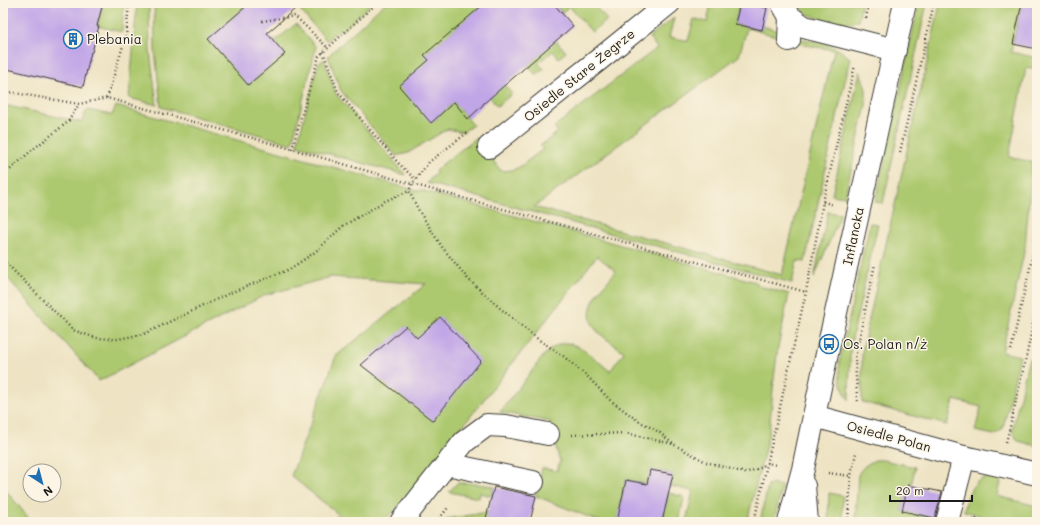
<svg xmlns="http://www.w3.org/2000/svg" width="1040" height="525" viewBox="0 0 1040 525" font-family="Mali,sans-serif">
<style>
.green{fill:#adc96f;stroke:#647246}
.building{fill:#c1a6e7}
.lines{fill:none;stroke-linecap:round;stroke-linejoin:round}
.minor-casing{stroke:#3c3a35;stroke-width:24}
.path{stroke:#3c3a35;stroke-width:2.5;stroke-dasharray:1 3;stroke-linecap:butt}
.minor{stroke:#fff;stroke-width:22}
.labels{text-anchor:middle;stroke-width:3;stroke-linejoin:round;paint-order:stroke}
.poi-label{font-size:13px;fill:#1c1c1c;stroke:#fcf5e5;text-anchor:start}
.street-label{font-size:13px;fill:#1c1c1c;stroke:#fcf5e5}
</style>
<rect width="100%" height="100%" fill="#fcf5e5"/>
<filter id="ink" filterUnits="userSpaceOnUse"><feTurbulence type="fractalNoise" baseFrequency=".025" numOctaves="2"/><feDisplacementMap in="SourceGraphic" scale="8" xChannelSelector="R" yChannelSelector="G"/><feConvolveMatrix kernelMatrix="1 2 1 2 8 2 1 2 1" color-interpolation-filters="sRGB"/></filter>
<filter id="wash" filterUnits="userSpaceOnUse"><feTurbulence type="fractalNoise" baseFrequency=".012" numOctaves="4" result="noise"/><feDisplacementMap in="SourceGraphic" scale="16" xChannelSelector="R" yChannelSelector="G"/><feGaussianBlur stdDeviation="0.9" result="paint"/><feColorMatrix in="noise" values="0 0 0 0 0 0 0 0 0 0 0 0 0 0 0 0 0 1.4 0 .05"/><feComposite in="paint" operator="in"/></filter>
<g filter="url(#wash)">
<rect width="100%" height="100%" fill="#eee3c3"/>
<!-- green -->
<g class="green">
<polygon points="103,3 124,3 122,32 97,26"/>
<polygon points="137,3 149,3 150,51 157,105 129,98"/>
<polygon points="154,3 240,3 244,8 209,39 248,85 284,54 274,42 296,24 316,47 292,144 161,107 155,51"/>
<polygon points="294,3 372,3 342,31 339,29 327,41"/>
<polygon points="385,3 485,3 425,55 429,60 431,123 454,102 473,125 463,132 447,129 408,153 396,156 341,91 328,56"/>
<polygon points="558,3 592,3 607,20 592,32 569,6 562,13 556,5"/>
<path d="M711 3H740L735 24 761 30 762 26C772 29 779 29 783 38L747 28 739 56 534 207 782 275 834 50 804 45 798 42 802 39C824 43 832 43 850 58L805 262 797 261 792 283 427 183 436 173 435 170 476 138 501 171 513 170 521 166 543 149 540 146 558 132 554 127 657 48 649 37 674 18 669 37 688 41 694 19 707 22Z"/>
<polygon points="799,3 862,3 858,21 847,23 824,20 805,13"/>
<polygon points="919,3 927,3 883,203 875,202"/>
<polygon points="940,3 1037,3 1020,11 1011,52 1037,58 1037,70 1026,68 1009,157 1032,162 1025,248 1002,352 1020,356 1003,429 994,435 975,431 981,407 954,400 947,425 862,402 862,355 863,346 938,13"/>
<polygon points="539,20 566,52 559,58 553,51 538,63 544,69 536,75 510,45"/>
<polygon points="324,59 336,94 406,175 297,145 318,64"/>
<polygon points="860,71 866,89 866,105 845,197 832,195"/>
<polygon points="493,72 512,94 497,106 479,84"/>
<path d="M3 105 81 122 87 110 112 115 116 106 418 191 420 190 756 282 759 286 789 294 778 347 774 378 769 433 747 522H686L693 491 670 486 673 474 651 470 647 484 626 480 617 522H601L536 496 542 468 557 471 560 461 552 435 548 434 551 422 500 412 545 354C551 349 557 344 565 343 580 343 598 362 610 371L624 352C616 345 605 339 597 331 578 309 603 288 616 271L597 256 403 502 383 522H332L338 514 291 476 336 356 426 284 331 277 265 295 99 381 3 273Z"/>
<polygon points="828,212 841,214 814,278"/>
<path d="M870 223 878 224 851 343 850 356 849 400C840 386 838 376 840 359Z"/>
<polygon points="1029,358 1037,360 1037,446 1018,441 1012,431"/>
<path d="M875 460H883L915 467 911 486 908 485 902 511 936 518 935 522H855L858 475C862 467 867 464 875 460Z"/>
<path d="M993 476 1001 477 997 496 1037 506V522H1004L964 511C968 492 972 479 993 476Z"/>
<polygon points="457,483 467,483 494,486 492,496 480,493 479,498 449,492"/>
<polygon points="770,484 782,486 774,522 760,522 768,486"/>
<polygon points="3,487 32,522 3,522"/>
<polygon points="669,493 684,497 679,522 662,522"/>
<polygon points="829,493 843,496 842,522 828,522"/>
<polygon points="488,512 486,522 445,522 447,519"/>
</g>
<g id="blocks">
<!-- building -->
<g class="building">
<polygon points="3,3 103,3 97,26 99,26 92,52 91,52 83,87 3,68"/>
<polygon points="250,3 302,3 267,33 285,54 248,85 208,39"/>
<polygon points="485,3 553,3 573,26 483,104 483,105 468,119 454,102 431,123 399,86 429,60 424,55"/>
<polygon points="740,3 744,3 767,8 762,30 735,24"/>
<polygon points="1022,3 1037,3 1037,49 1013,44"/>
<polygon points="440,317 481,361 433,421 361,365 406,326 417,338"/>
<polygon points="650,470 673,474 662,522 617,522 626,480 647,484"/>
<polygon points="908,485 942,492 935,518 902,511"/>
<polygon points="494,487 536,496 530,522 485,522"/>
</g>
</g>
</g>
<g filter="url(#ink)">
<use href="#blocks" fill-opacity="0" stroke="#3c3a35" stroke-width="1"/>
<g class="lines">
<defs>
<g id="minor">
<polyline points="782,3 790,17 804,27 895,50"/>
<polyline points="789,40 790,17"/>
<polyline points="489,147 601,58 669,3"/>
<polyline points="814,416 964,457"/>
<polyline points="447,464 533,482"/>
<polyline points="804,486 807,522"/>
<polyline points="401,522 464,442 487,425 506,426 548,434"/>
<polyline points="789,522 803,469 829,344 905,3"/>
<polyline points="947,522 964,457 1037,474"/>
</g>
</defs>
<!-- minor casing -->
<use href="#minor" class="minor-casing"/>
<!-- path -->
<g class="path">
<polyline points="247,3 248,5"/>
<polyline points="866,18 869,3"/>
<polyline points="262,21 295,16 328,48"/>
<polyline points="323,52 338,92 399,164 416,180"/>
<polyline points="3,91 79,104 107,98 292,149 412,184 806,292"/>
<polyline points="107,98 126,36 129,3"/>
<polyline points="467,133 429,162 412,184 409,191 419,211 442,247 468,279 501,309 539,340 563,356 587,376 610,400 637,420 659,432 673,444"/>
<polyline points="292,149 319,56 377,3"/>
<polyline points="900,152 932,12 933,3"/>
<polyline points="3,173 11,169 32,150 68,122 79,104"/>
<polyline points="823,202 834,205"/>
<polyline points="3,260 73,330 96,338 118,339 144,334 230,293 290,269 315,252 343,226 385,201 409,191"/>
<polyline points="1011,350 1034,250 1037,200"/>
<polyline points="858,401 857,398 855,358 875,264"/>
<polyline points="572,435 625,433 673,444 706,462 745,473 760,468 767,463 777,465"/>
<polyline points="1006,442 1009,431 1026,358 1037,304"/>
<polyline points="828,473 851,476"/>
<polyline points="974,520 974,518 986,522"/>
<polyline points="437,522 449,506"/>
<polyline points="754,522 806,292 823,202 855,65"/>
<polyline points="848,522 851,476 856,453"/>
</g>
<!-- minor -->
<use href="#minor" class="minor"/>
</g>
</g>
<!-- icons -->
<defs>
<symbol id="building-ring" viewBox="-11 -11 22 22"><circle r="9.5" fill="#fcf5e5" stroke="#1f6fb2" stroke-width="1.5"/><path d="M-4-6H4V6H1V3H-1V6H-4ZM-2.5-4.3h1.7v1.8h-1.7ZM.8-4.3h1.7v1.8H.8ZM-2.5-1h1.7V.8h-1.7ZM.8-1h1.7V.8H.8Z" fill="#1f6fb2"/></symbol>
<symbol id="bus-ring" viewBox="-11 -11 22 22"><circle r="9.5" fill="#fcf5e5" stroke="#1f6fb2" stroke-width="1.5"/><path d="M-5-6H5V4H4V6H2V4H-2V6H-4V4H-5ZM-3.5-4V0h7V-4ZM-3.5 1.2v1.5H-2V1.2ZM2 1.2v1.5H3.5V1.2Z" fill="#1f6fb2"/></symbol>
</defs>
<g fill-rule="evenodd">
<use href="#building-ring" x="62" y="28" width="22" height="22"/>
<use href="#bus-ring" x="818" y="333" width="22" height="22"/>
</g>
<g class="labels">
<!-- poi labels -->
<g class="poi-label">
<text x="87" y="44">Plebania</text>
<text x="843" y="349">Os. Polan n/ż</text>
</g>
<!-- street labels -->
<g class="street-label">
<text transform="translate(579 75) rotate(-39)" y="5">Osiedle Stare Żegrze</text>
<text transform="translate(853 236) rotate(-78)" y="5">Inflancka</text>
<text transform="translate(889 436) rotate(15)" y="5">Osiedle Polan</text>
</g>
</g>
<!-- margin -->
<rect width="1040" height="525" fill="none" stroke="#fcf5e5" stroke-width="16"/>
<!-- north arrow -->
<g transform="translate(42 483) rotate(144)"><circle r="19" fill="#fcf5e5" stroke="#a29e95"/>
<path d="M0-3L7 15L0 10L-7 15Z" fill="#1f6fb2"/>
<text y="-6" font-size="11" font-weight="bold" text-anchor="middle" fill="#1c1c1c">N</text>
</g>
<!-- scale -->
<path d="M890 495v6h82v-6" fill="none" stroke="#1c1c1c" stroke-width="2"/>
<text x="896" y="495" font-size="12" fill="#1c1c1c" stroke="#fcf5e5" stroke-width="3" paint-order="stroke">20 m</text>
</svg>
